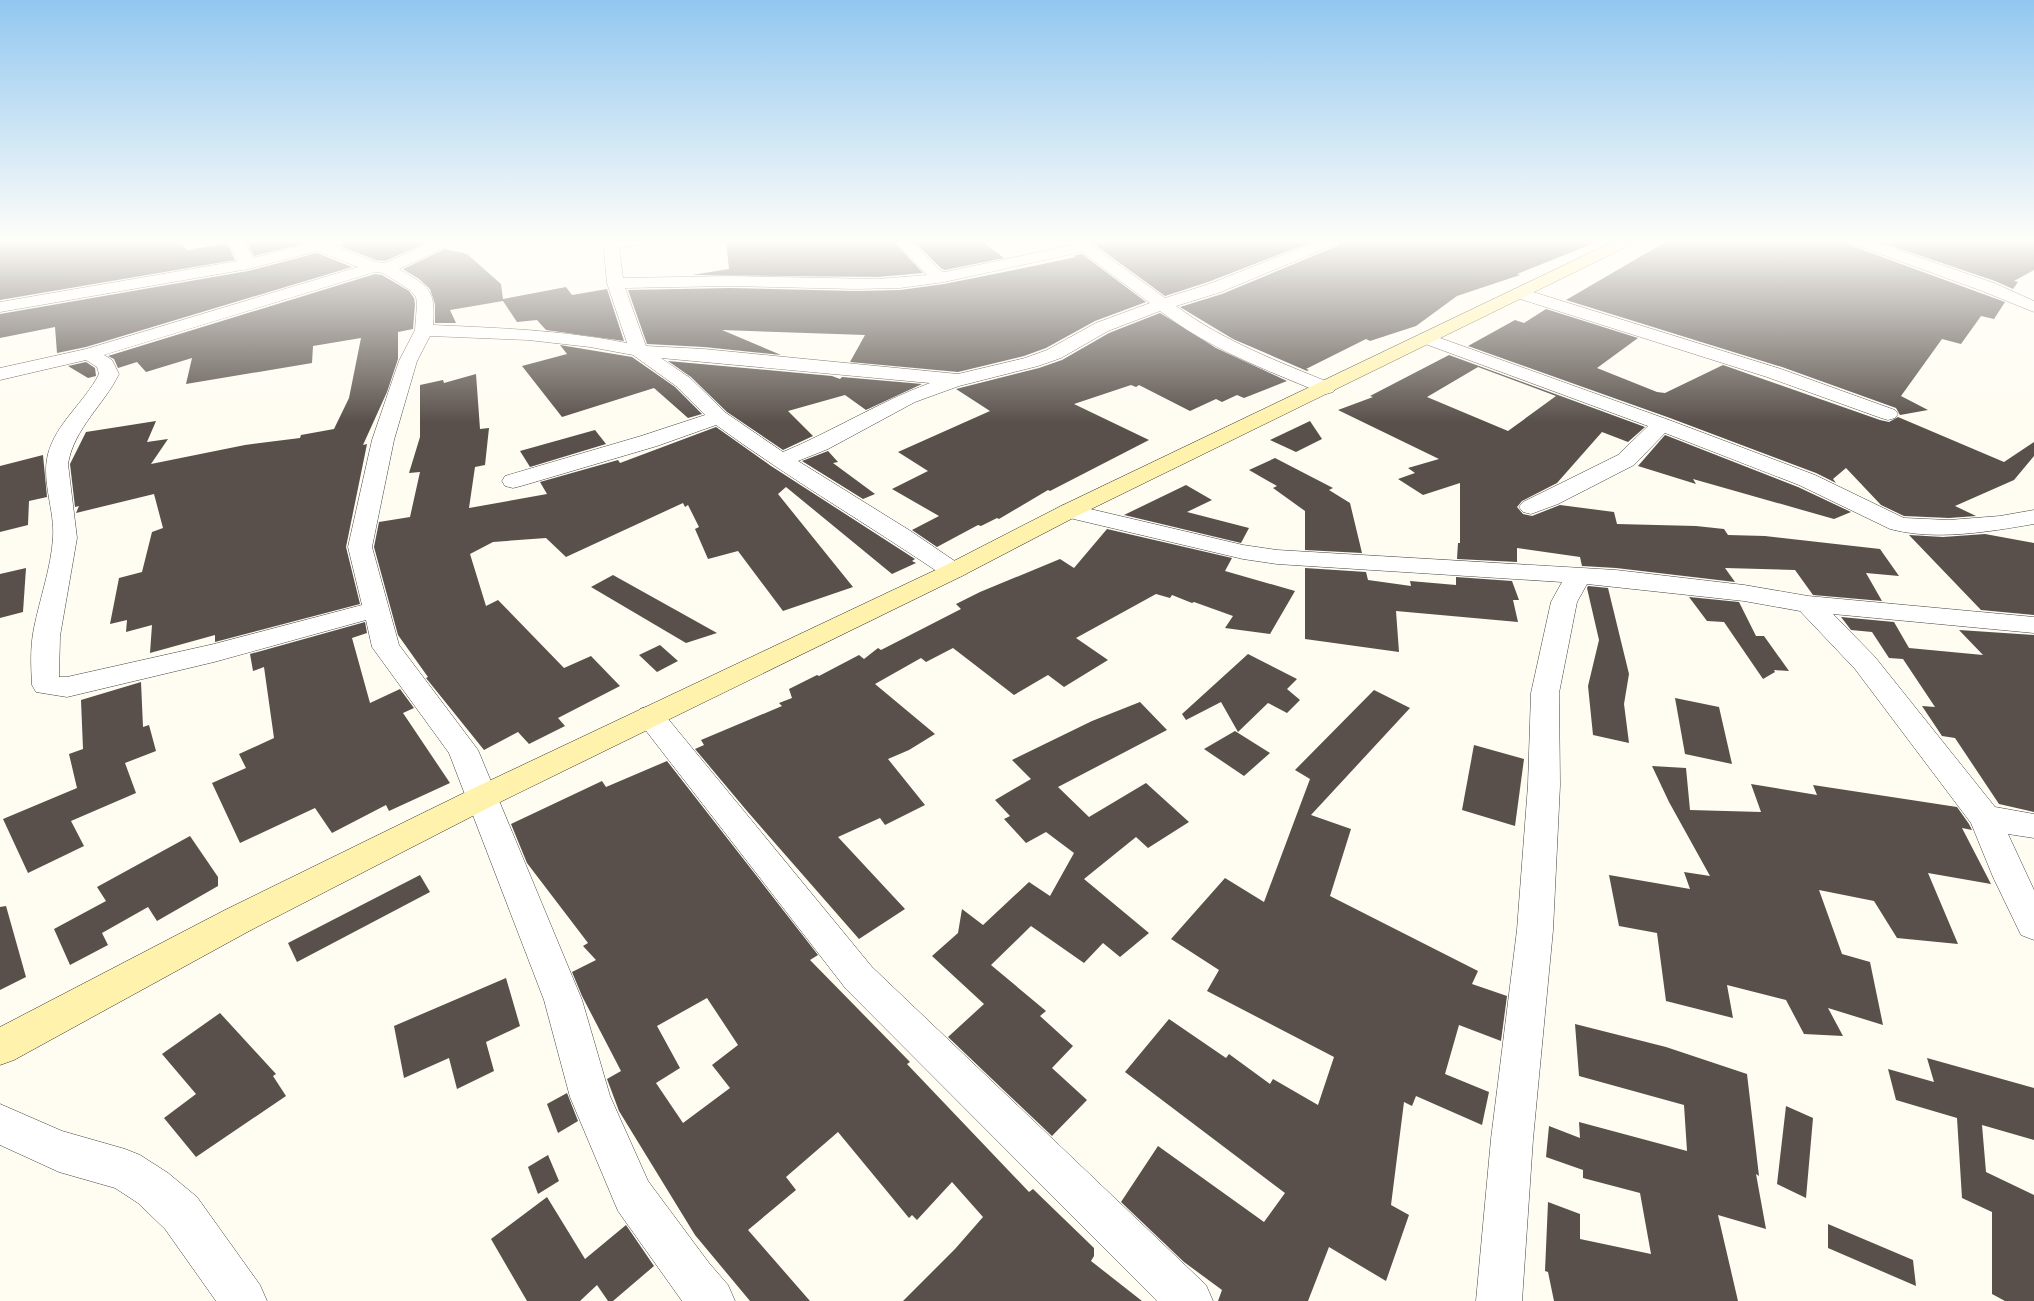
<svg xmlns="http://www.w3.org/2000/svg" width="2034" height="1301" viewBox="0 0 2034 1301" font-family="Merriweather,serif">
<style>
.building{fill:#59504b;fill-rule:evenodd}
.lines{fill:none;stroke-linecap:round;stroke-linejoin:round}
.minor-casing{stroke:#434343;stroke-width:1}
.secondary-casing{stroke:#323232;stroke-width:1}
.minor{fill:#fff;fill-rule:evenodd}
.secondary{fill:#fff2ad;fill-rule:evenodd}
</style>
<rect width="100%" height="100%" fill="#fffcf2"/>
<!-- building -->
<g class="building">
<polygon points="0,241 180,241 187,250 227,243 235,260 0,300"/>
<polygon points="246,241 314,241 254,256"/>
<polygon points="347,241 431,241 385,261 376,260 340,246"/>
<polygon points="726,241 893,241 923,273 878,277 692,275 729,269"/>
<polygon points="913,241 981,241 1004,258 945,270 942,269"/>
<polygon points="1098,241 1314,241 1208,282 1165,296 1091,242"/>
<polygon points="1341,241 1597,241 1597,242 1517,274 1520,275 1457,296 1416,326 1370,341 1366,339 1306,369 1309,370 1307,371 1233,339 1180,307 1222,294 1337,246"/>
<polygon points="1667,241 1848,241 1852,246 2005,302 1994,319 1981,316 1961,344 1942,339 1901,396 1928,410 1900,415 1896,408 1782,367 1566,300"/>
<polygon points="1877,241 2034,241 2034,270 2014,281 2018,282 2013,289 1995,281"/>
<polygon points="445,249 467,254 501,284 503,299 566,287 572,295 607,289 624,341 546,330 537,320 517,322 503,301 450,310 456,323 435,323 435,304 430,289 419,279 403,269"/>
<polygon points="317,253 352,267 86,347 57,353 55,327 0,338 0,314 248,271"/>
<polygon points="1082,254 1146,302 1095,321 1046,348 1024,356 958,372 850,362 865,335 722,330 781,355 704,347 647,344 628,290 730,288 856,291 900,290 944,284 1019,269 1076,257 1074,256"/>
<polygon points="375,274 382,275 409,291 414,298 415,304 413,329 398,332 398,359 387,392 363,445 367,444 346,547 360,604 215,642 215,635 150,653 152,625 126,632 127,620 110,624 119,578 142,572 152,532 163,528 154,494 76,513 79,506 75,507 70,464 86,432 156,421 147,442 168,439 151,464 245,445 300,438 301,435 334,429 349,398 361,338 313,346 312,363 186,384 192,358 146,372 137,362 118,368 114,359 108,356"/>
<polygon points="1546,309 1638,338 1597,368 1657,392 1665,393 1723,365 1880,420 1889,422 1898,417 2004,462 2034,442 2034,456 2014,480 1955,506 1976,516 1949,518 1904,516 1881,505 1846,468 1833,479 1836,483 1816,473 1670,418 1468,346 1515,320 1524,323"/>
<polygon points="1160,313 1216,348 1287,381 1244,398 1237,395 1222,402 1216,399 1190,411 1139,385 1136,387 1131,385 1074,404 1149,440 1050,491 1048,490 999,519 997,518 981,526 978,525 937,547 912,530 939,516 892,489 928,471 898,452 990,411 956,389 1039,368 1062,360 1109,333"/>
<polygon points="560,345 632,357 675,387 702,414 688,418 654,388 562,417 522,366 567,354"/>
<path d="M1449 355 1645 427 1628 442 1602 432 1557 483 1522 501 1517 507 1523 514 1532 516 1560 505 1614 512 1617 524 1696 526 1724 529 1728 535 1765 536 1880 549 1899 576 1866 573 1882 601 1813 595 1795 570 1725 568 1735 582 1616 568 1582 566 1580 557 1517 548V562L1457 559 1458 543H1460V483L1423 495 1398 479 1415 473 1408 468 1439 459 1338 410 1373 397 1370 396ZM1478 367 1556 396 1508 431 1427 397Z"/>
<polygon points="668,361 832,376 840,379 842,377 922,384 866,410 845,395 788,411 813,436 783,450 727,412 691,377"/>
<polygon points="86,362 95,368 96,376 88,378 68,366"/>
<polygon points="476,374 480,429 489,428 485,465 475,467 469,508 547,494 540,482 618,460 620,463 716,427 771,466 915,559 912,561 916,563 892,574 786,487 778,494 853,587 783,611 738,551 708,559 695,529 699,527 688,505 685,507 683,503 566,557 546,538 493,542 470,554 486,606 498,600 564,668 591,656 620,686 558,718 565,726 529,744 518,732 484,750 426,678 428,677 398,635 374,547 379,522 410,517 420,472 409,473 420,437 420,385 443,380 444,383"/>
<polygon points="1310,421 1322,439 1296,452 1270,440"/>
<polygon points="595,430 606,444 530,467 520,451"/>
<polygon points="1665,435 1798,487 1851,512 1834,519 1693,479 1696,484 1638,466"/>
<polygon points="828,451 838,462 833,463 875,494 863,499 802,461"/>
<polygon points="43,455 47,497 29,501 28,525 0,532 0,466"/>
<polygon points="1275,458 1333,488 1329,490 1350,503 1362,553 1305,550 1305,511 1273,488 1277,486 1249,470"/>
<polygon points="1186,485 1212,500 1187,512 1249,528 1241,543 1124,515"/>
<polygon points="1107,529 1232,558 1225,571 1295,591 1270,634 1225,628 1233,616 1194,602 1192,603 1172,595 1170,598 1156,594 1076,638 1108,660 1064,687 1048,675 1014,695 953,648 926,662 921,658 875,684 935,734 909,750 888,759 925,805 885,825 880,818 838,837 905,909 859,939 747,811 695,749 704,745 701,740 782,706 779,703 792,698 789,689 817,675 819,676 859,655 864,659 878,648 881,650 961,609 956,604 980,592 1060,559 1074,568"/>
<polygon points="1985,534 2034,543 2034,615 1981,610 1909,535 1943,537"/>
<polygon points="26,568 23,612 0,618 0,574"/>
<polygon points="1305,568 1366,572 1368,580 1411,586 1410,581 1456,585 1456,577 1512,581 1519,600 1513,600 1518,622 1396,611 1399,652 1305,639"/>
<polygon points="613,575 717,633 686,643 591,587"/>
<polygon points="1588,586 1608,588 1629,674 1624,704 1629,743 1593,735 1588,686 1599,640 1587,588"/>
<polygon points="1689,597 1739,602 1756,636 1764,636 1789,671 1774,670 1775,672 1763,679 1724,622 1707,621"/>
<polygon points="1841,617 1894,622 1909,648 1983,655 1959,630 2034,635 2034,812 1999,804 1955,738 1942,736 1922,706 1935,707 1903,659 1889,658 1872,632 1851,630"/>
<polygon points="365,622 367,633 352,638 370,703 400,689 414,708 403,713 450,783 389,811 386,805 332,833 315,808 240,843 212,783 246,768 239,754 274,738 264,667 253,671 250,654"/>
<polygon points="660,645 678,661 657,672 639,655"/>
<polygon points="1248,654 1297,679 1287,689 1300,700 1287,713 1268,703 1238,732 1221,702 1186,720 1182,714"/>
<polygon points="141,682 143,727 149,725 156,751 125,763 136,793 71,821 84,846 28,873 3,819 77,788 69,754 83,749 81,700"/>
<polygon points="1374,690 1410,708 1311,815 1351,829 1330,896 1478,971 1472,984 1507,996 1501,1041 1459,1025 1445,1074 1489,1092 1482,1125 1416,1096 1412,1106 1404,1102 1391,1205 1409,1215 1386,1281 1329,1247 1308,1301 1218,1301 1222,1290 1184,1262 1121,1202 1158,1146 1264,1222 1285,1193 1125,1072 1169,1019 1226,1058 1229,1054 1270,1084 1273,1079 1318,1105 1334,1057 1207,991 1219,970 1171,939 1225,878 1264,902 1310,779 1295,770"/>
<polygon points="1675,698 1719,707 1732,764 1685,754"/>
<polygon points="1140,702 1167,730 1058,787 1089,817 1146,783 1189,822 1148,848 1136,837 1084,879 1149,933 1120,957 1103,943 1084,963 1031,926 991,965 1046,1011 1040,1016 1073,1046 1052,1068 1087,1100 1052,1136 948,1037 984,1004 932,956 958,933 962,909 983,925 1029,882 1050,896 1074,853 1046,832 1026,843 1004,819 1010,816 995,800 1031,779 1012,760 1092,721"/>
<polygon points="1235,731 1270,753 1244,776 1204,749"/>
<polygon points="1474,745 1524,759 1515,826 1462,810"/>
<path d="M667 761 818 955 810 960 910 1062 907 1064 1029 1192 1033 1189 1094 1248V1256L1091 1261 1142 1301H903L955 1249 983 1217 952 1182 917 1220 912 1215 909 1218 838 1132 786 1177 796 1190 748 1230 810 1301H750L695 1235 619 1111 607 1079 621 1071 582 996 572 972 596 960 583 946 588 943 527 863 511 824 602 781 606 787ZM707 998 738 1045 712 1065 730 1088 683 1123 656 1083 680 1068 657 1026Z"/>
<polygon points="1652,766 1686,768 1690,810 1761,812 1751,784 1817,795 1813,785 1957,807 1969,824 1972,830 1962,828 1991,884 1928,873 1958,944 1897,938 1874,901 1819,890 1842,954 1870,962 1883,1025 1828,1008 1843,1036 1804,1034 1786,1000 1727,985 1733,1018 1666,1001 1657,933 1619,926 1609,875 1690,889 1684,872 1710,876 1669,802"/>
<polygon points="190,836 218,877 218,886 157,921 148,907 102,933 108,945 70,965 54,929 106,901 97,887"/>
<polygon points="420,875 430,892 297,962 288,943"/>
<polygon points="6,906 26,977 0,990 0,907"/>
<polygon points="506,978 520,1026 486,1042 494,1071 457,1089 449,1058 404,1078 394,1026"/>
<polygon points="220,1013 276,1074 273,1076 286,1096 196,1157 164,1118 196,1094 162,1054"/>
<polygon points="1575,1024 1666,1047 1747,1074 1759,1176 1756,1174 1766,1229 1718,1215 1738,1301 1554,1301 1548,1272 1545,1271 1548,1202 1580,1214 1580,1239 1651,1254 1640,1193 1583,1178 1583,1170 1546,1157 1549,1126 1580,1138 1579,1122 1687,1151 1684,1105 1579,1076"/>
<polygon points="1927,1058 2034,1088 2034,1140 1982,1125 1986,1172 2034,1195 2034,1301 2005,1301 1992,1294 1992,1212 1962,1198 1957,1118 1896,1100 1888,1069 1934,1082"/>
<polygon points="567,1093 578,1121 558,1133 547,1104"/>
<polygon points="1786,1106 1813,1118 1806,1198 1777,1184"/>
<polygon points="548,1155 559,1181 538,1194 528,1167"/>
<polygon points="547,1197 585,1259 626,1225 654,1266 613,1301 608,1301 597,1285 580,1301 527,1301 491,1239"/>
<polygon points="1828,1224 1913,1260 1916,1286 1828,1248"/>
</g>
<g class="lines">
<defs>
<g id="minor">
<path d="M228 241H244L253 258 320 241H345L342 244 334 246 376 262 385 263 435 241H455L452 244 399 269C429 287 436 289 433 325 498 328 563 330 627 343L607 283 603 241H646L643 244 619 248 623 278 730 276 878 279 927 275 895 241H911L941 271 945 272 1072 245 1069 241H1086L1165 298 1209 284 1318 241H1339L1336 244 1221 292 1176 306C1223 341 1279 362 1333 384L1336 388 1333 392 1326 394 1319 392C1264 369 1208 348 1160 311L1108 331 1061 358 1038 366 959 386 915 402 828 449 798 461 909 530 962 566 966 571 962 576 953 579 944 576C869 525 790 479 716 425L657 446 521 486 513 488 505 486 502 481 505 476 641 436 705 415 676 386 633 355 590 347 528 340 430 336 417 361 394 440 372 547 399 645 478 750 582 1000 610 1096 648 1181 709 1263 728 1285 735 1301H682L618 1211 570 1097 544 1000 449 753 372 647 366 620 214 662 67 697 36 692 32 685C31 666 30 647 34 628 40 598 51 568 53 538 55 510 41 482 48 454 56 423 85 402 99 374L97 367 86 360 0 380V368L86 349 358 267 317 251 248 269 0 312V302L238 261ZM1082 252 1150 303 1096 323 1047 350 1025 358 958 374 704 349 646 346 625 288 730 286 856 289 900 288 944 282ZM375 272 383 273 410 290 416 297 417 304 415 330 399 361 372 440 348 547 362 605 214 644 67 677H59L60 636 77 538 68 464C74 428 104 405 119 374L112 360 104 355ZM661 358 930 383C879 402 833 431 783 452L726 413 690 378Z"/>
<polygon points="1850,241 1872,241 1994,283 2034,301 2034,312 1982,291 1853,244"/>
<polygon points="1520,288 1781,369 1895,410 1898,414 1895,418 1888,420 1881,418 1767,377 1514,297 1512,293 1514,289"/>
<path d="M1426 333 1669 420 1815 475 1904 518 1949 520 2000 516 2034 510V524C1987 532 1936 541 1890 529L1799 485 1665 433 1634 465 1558 504 1531 514 1523 512 1519 507 1523 502 1618 455 1648 426 1420 342 1417 338 1420 334Z"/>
<polygon points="1069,504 1243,545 1277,550 1616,570 1744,585 1808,596 2034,617 2034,633 1833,614 1875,657 1995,807 2034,814 2034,838 2008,834 2034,890 2034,940 2021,935 1993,877 1971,823 1855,669 1800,611 1744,601 1587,584 1577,602 1559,693 1560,785 1553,930 1533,1139 1522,1301 1476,1301 1491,1139 1517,930 1528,785 1531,693 1551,602 1562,582 1277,564 1243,559 1061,516 1057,511 1061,506"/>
<polygon points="650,706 660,709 872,967 1206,1285 1213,1301 1157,1301 846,989 640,723 635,716 640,709"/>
<polygon points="0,1104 62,1131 125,1149 140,1155 168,1173 197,1197 260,1285 267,1301 216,1301 165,1229 138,1203 115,1188 59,1172 0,1145"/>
</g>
<polygon id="secondary" points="1615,241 1635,241 1632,244 1077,516 962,576 494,805 251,930 14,1060 0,1065 0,1027 225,910 472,789 944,566 1061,506"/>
</defs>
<!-- minor casing -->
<use href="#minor" class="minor-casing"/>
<!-- secondary casing -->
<use href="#secondary" class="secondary-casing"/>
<!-- minor -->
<use href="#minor" class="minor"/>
<!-- secondary -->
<use href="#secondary" class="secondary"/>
</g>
<!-- sky -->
<linearGradient id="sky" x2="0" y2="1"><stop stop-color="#92c7f0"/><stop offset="0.57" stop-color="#fffef9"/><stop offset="1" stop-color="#fffef9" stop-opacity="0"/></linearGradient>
<rect width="2034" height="423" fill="url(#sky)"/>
</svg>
